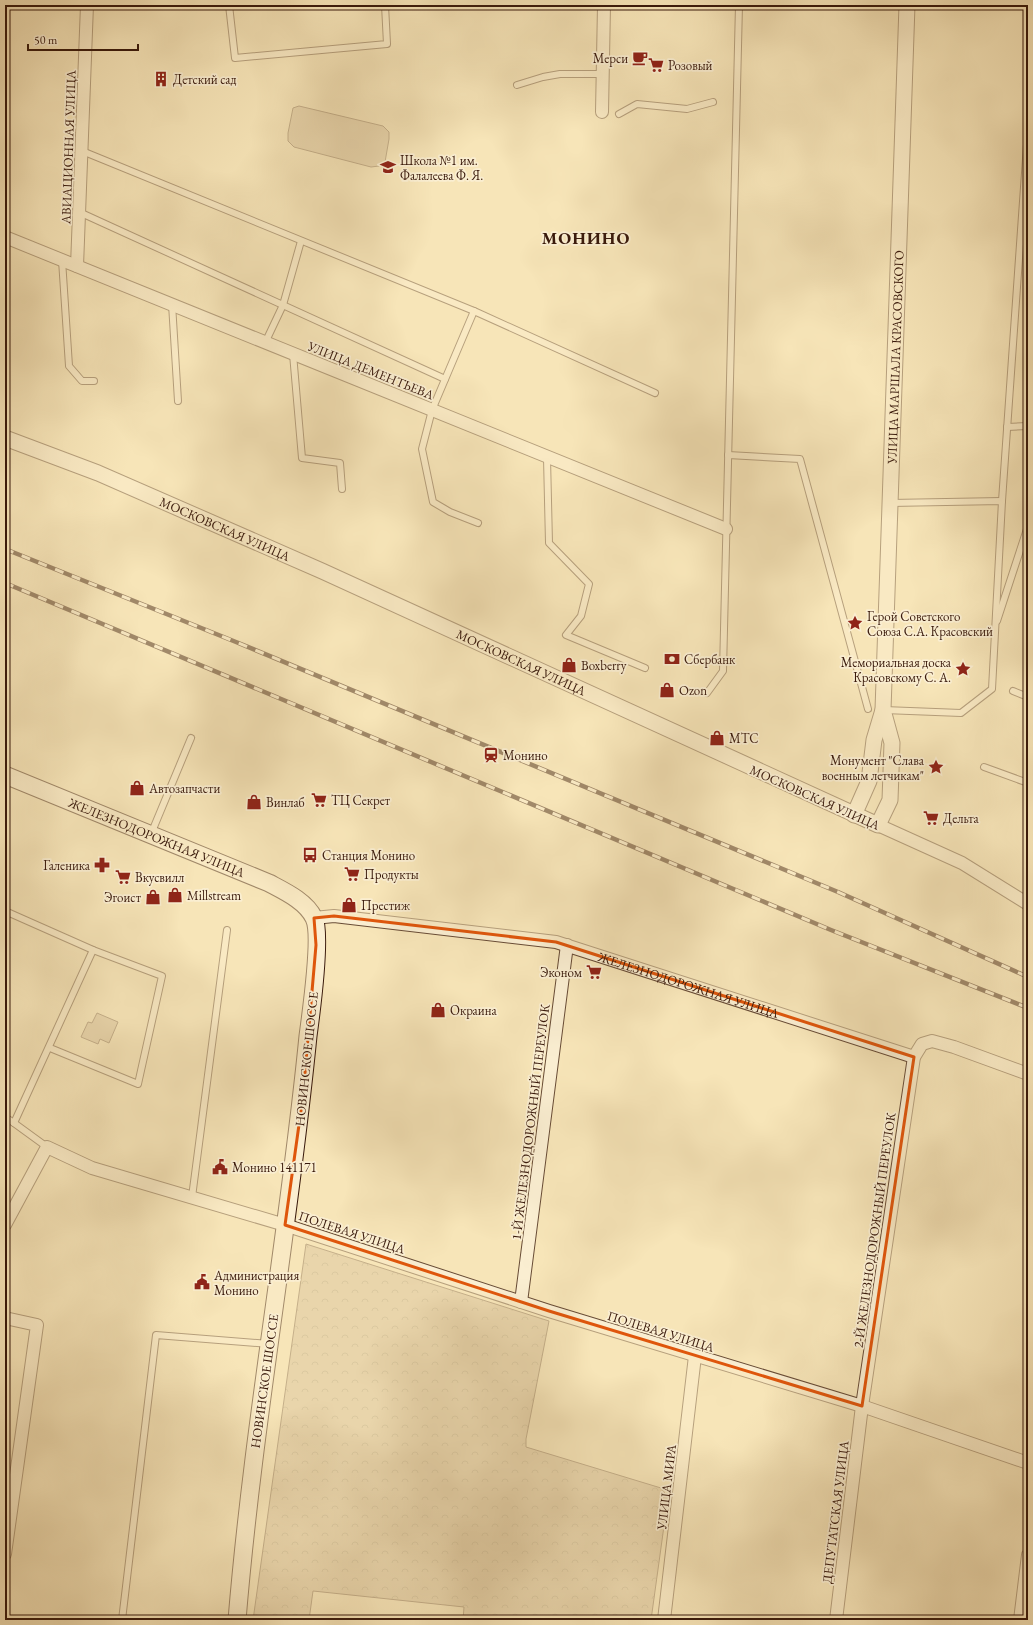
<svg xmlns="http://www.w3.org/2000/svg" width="1033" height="1625" viewBox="0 0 1033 1625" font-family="'EB Garamond',serif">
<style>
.forest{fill:url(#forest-crowns);stroke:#886e53}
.park{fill:#d7c29b;stroke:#886e53}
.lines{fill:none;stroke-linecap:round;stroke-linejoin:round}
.service-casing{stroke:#684c36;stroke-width:8}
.minor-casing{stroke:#684c36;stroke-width:14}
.tertiary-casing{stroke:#684c36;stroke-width:17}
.secondary-casing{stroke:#39190b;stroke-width:19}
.service{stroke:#faeed1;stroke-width:6}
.minor{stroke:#faeed1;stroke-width:12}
.tertiary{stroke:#faeed1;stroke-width:15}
.secondary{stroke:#faeed1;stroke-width:17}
.rail-casing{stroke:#39190b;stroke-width:4.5}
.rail{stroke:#faeed1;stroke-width:3;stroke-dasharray:9;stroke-linecap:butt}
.marked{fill:none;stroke:#df560c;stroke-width:3;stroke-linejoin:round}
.labels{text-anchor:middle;stroke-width:3.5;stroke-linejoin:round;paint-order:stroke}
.poi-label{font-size:13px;fill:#39190b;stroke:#faeed1;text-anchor:start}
.street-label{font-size:13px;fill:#39190b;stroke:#faeed1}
.district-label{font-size:17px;font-weight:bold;letter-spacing:1px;fill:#39190b;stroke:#faeed1}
</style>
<defs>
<pattern id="forest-crowns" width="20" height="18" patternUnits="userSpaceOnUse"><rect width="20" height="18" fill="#d7c29b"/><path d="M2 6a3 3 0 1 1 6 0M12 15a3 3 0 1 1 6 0" fill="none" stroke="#b9a684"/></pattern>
</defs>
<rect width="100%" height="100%" fill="#f7e5b8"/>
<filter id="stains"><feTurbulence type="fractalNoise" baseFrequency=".005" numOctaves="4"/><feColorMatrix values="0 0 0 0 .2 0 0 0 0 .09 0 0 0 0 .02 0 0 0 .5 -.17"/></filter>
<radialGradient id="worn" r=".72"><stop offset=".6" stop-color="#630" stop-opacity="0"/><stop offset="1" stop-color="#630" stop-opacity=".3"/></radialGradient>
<!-- forest -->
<polygon class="forest" points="306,1244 549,1321 526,1439 526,1447 661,1488 668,1497 651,1620 463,1620 464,1607 313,1591 309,1620 253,1620"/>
<!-- park -->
<g class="park">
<polygon points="299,106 383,126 389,132 389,139 385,162 379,166 371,167 294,147 288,141 288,133 293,108"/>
<polygon points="97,1013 118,1022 109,1043 100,1039 98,1044 81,1037 88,1022 92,1023"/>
</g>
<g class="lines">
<defs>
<g id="service">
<polyline points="229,5 235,58 387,44 385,5"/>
<polyline points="517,85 543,77 560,74 603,74"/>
<polyline points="619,114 637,104 687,109 713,102"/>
<polyline points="82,151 474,311 432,410 422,449 433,502 450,512 478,523"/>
<polyline points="79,212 445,379"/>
<polyline points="62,260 69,366 82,381 94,381"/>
<polyline points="172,304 178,401"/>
<polyline points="474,311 655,393"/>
<polyline points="265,343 283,305 301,241"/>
<polyline points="293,354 302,458 340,463 342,489"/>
<polyline points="1007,427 1028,426"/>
<polyline points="728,455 800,459 868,709"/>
<polyline points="547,458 549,543 589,584 581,616 566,635 645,668"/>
<polyline points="1002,501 1028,130"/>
<polyline points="997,621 1028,526"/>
<polyline points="1013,691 1028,697"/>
<polyline points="707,693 723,671 739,5"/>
<polyline points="884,710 961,713 992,689 1002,501 890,503"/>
<polyline points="984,767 1028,783"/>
<polyline points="151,834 191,738"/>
<polyline points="5,911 93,950 162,976 138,1084 50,1048"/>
<polyline points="5,1117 14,1123"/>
<polyline points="47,1147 14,1123 93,950"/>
<polyline points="192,1197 227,930"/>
<polyline points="122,1620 156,1335 269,1344"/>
</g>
<g id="minor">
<polyline points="602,112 604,5"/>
<polyline points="5,237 726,529"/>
<polyline points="77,266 87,5"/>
<polyline points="878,825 962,863 1028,904"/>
<path id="s1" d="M314 918 334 916 556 942 914 1057"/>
<polyline points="5,1225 47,1147 92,1168 285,1225 549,1311 862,1406 1028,1463"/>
<polyline points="521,1302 567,945"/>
<polyline points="5,1318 37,1325 5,1554"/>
<polyline points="664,1620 695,1356"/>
<polyline points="836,1620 862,1406 914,1057 922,1044 932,1041 954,1047 1028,1074"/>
<polyline points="1020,1620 1028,1555"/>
</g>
<g id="tertiary">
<path id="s2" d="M5 438 98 473 322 571 878 825 890 800 892 743 883 710"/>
<path id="s3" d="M854 815 869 781 874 740 883 710 907 5"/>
</g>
<g id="secondary">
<path id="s4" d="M5 775 269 883C284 891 306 901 314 918 322 934 311 1014 308 1036 289 1231 253 1425 237 1620"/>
</g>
</defs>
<!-- service casing -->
<use href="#service" class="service-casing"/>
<!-- minor casing -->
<use href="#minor" class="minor-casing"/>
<!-- tertiary casing -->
<use href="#tertiary" class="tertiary-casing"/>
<!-- secondary casing -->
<use href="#secondary" class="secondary-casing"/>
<!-- service -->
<use href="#service" class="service"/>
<!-- minor -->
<use href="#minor" class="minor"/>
<!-- tertiary -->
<use href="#tertiary" class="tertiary"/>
<!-- secondary -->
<use href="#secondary" class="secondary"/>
<defs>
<g id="rail">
<polyline points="5,549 236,642 838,892 1028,977"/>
<polyline points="5,583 831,930 1028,1008"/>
</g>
</defs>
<!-- rail casing -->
<use href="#rail" class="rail-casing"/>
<!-- rail -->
<use href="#rail" class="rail"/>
</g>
<!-- marked area -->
<path d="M0 0H1033V1625H0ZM334 916 556 942 914 1057 862 1406 549 1311 285 1225 303 1096 316 945 314 918Z" fill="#f7e5b8" fill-opacity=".55" fill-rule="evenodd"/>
<path class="marked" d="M334 916 556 942 914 1057 862 1406 549 1311 285 1225 303 1096 316 945 314 918Z"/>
<!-- icons -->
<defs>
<symbol id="cafe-bare" viewBox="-9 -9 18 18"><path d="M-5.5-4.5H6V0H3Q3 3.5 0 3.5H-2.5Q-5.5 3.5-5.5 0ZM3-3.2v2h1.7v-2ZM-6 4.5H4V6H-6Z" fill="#8f2418" stroke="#faeed1" stroke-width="2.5" paint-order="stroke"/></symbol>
<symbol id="supermarket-bare" viewBox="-9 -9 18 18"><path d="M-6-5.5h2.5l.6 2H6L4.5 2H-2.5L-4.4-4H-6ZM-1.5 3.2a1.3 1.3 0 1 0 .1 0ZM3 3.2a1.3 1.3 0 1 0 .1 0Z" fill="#8f2418" stroke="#faeed1" stroke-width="2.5" paint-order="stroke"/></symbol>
<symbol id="building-bare" viewBox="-9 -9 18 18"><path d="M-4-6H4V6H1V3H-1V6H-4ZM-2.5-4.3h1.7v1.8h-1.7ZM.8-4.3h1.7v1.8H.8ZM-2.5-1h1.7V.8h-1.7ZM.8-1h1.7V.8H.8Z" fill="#8f2418" stroke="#faeed1" stroke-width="2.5" paint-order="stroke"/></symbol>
<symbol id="school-bare" viewBox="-9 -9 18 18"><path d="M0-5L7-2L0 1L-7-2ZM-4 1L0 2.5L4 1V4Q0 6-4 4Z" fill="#8f2418" stroke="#faeed1" stroke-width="2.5" paint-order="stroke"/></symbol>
<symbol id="sight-bare" viewBox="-9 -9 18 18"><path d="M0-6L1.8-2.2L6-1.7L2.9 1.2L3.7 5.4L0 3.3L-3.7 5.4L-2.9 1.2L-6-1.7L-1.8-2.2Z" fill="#8f2418" stroke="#faeed1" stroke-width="2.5" paint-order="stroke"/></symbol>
<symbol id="bank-bare" viewBox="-9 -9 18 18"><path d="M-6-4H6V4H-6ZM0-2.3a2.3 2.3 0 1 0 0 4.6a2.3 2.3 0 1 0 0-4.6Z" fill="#8f2418" stroke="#faeed1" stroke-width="2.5" paint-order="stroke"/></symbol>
<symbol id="shop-bare" viewBox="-9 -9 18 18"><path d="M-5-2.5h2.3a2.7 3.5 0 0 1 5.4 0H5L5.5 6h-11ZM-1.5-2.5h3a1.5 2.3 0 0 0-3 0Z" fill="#8f2418" stroke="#faeed1" stroke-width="2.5" paint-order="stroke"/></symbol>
<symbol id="station-bare" viewBox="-9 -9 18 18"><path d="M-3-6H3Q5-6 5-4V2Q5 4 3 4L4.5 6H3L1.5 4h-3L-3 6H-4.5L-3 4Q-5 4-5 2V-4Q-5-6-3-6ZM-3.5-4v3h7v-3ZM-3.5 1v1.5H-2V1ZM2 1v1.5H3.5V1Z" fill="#8f2418" stroke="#faeed1" stroke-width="2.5" paint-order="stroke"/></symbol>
<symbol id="bus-bare" viewBox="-9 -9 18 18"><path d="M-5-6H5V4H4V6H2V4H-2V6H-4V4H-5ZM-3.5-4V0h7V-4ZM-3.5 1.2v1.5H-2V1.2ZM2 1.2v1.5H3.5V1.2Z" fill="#8f2418" stroke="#faeed1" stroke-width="2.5" paint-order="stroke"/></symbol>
<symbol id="pharmacy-bare" viewBox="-9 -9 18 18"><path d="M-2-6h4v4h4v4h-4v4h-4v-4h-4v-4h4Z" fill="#8f2418" stroke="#faeed1" stroke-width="2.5" paint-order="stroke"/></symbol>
<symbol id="civic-bare" viewBox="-9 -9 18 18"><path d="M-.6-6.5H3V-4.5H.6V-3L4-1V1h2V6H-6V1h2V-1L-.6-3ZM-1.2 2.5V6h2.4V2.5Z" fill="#8f2418" stroke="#faeed1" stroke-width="2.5" paint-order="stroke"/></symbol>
</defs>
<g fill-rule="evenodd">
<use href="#cafe-bare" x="629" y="47" width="22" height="22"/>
<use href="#supermarket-bare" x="645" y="54" width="22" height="22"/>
<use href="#building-bare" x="150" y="68" width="22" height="22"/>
<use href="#school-bare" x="377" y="156" width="22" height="22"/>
<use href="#sight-bare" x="844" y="612" width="22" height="22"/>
<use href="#bank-bare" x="661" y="648" width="22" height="22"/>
<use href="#shop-bare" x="558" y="654" width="22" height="22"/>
<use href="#sight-bare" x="952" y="658" width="22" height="22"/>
<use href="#shop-bare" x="656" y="679" width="22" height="22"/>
<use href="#shop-bare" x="706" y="727" width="22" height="22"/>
<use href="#station-bare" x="480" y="744" width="22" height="22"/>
<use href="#sight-bare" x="925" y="756" width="22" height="22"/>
<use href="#shop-bare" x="126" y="777" width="22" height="22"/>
<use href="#supermarket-bare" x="308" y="789" width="22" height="22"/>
<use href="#shop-bare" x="243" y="791" width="22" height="22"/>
<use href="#supermarket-bare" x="920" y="807" width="22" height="22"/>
<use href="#bus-bare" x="299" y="844" width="22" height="22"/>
<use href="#pharmacy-bare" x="91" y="854" width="22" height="22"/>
<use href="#supermarket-bare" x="341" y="863" width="22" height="22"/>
<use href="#supermarket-bare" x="112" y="866" width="22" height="22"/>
<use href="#shop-bare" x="164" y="884" width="22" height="22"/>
<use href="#shop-bare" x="142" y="886" width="22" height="22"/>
<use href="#shop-bare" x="338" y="894" width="22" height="22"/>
<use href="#supermarket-bare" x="583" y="961" width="22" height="22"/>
<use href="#shop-bare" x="427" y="999" width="22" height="22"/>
<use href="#civic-bare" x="209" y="1156" width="22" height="22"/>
<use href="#civic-bare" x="191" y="1271" width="22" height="22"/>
</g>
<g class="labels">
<!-- poi labels -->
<g class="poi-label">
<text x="628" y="63" text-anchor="end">Мерси</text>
<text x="668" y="70">Розовый</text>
<text x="173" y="84">Детский сад</text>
<text x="400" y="165">Школа №1 им.<tspan x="400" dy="15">Фалалеева Ф. Я.</tspan></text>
<text x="867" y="621">Герой Советского<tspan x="867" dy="15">Союза С.А. Красовский</tspan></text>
<text x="684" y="664">Сбербанк</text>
<text x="951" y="667" text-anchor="end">Мемориальная доска<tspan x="951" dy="15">Красовскому С. А.</tspan></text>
<text x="581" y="670">Boxberry</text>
<text x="679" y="695">Ozon</text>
<text x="729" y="743">МТС</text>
<text x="503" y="760">Монино</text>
<text x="924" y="765" text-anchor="end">Монумент "Слава<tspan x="924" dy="15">военным летчикам"</tspan></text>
<text x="149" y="793">Автозапчасти</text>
<text x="331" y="805">ТЦ Секрет</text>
<text x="266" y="807">Винлаб</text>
<text x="943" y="823">Дельта</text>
<text x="322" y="860">Станция Монино</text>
<text x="90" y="870" text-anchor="end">Галеника</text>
<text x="364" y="879">Продукты</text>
<text x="135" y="882">Вкусвилл</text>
<text x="187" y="900">Millstream</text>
<text x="141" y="902" text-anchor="end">Эгоист</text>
<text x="361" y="910">Престиж</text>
<text x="582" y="977" text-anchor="end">Эконом</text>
<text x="450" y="1015">Окраина</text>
<text x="232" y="1172">Монино 141171</text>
<text x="214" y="1280">Администрация<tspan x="214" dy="15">Монино</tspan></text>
</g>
<!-- street labels -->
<g class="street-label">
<text transform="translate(68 147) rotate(-88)" y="5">АВИАЦИОННАЯ УЛИЦА</text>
<text dy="5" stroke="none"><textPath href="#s3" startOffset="463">УЛИЦА МАРШАЛА КРАСОВСКОГО</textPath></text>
<text transform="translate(371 370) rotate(22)" y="5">УЛИЦА ДЕМЕНТЬЕВА</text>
<text dy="5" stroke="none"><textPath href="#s2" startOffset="238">МОСКОВСКАЯ УЛИЦА</textPath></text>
<text dy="5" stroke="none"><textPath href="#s2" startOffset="563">МОСКОВСКАЯ УЛИЦА</textPath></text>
<text transform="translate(815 797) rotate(24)" y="5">МОСКОВСКАЯ УЛИЦА</text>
<text dy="5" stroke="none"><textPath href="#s4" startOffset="164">ЖЕЛЕЗНОДОРОЖНАЯ УЛИЦА</textPath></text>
<text dy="5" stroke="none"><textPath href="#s1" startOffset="383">ЖЕЛЕЗНОДОРОЖНАЯ УЛИЦА</textPath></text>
<text transform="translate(306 1059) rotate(-84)" y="5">НОВИНСКОЕ ШОССЕ</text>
<text transform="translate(530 1122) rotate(-83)" y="5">1-Й ЖЕЛЕЗНОДОРОЖНЫЙ ПЕРЕУЛОК</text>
<text transform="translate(874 1230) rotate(-82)" y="5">2-Й ЖЕЛЕЗНОДОРОЖНЫЙ ПЕРЕУЛОК</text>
<text transform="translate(352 1232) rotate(18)" y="5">ПОЛЕВАЯ УЛИЦА</text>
<text transform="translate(661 1331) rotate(17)" y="5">ПОЛЕВАЯ УЛИЦА</text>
<text transform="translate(264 1381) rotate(-82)" y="5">НОВИНСКОЕ ШОССЕ</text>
<text transform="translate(666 1487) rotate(-83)" y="5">УЛИЦА МИРА</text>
<text transform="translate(835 1512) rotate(-83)" y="5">ДЕПУТАТСКАЯ УЛИЦА</text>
</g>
<!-- district labels -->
<g class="district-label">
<text x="586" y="244">МОНИНО</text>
</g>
</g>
<!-- margin -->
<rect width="1033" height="1625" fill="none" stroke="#f7e5b8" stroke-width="20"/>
<rect x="6" y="6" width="1021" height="1613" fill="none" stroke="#39190b" stroke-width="2"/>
<rect x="10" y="10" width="1013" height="1605" fill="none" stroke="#39190b"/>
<!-- scale -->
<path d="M28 44v6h110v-6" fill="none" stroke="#39190b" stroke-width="2"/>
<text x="34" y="44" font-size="12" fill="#39190b" stroke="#faeed1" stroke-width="3" paint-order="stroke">50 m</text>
<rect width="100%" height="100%" filter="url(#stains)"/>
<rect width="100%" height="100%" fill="url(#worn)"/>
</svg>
